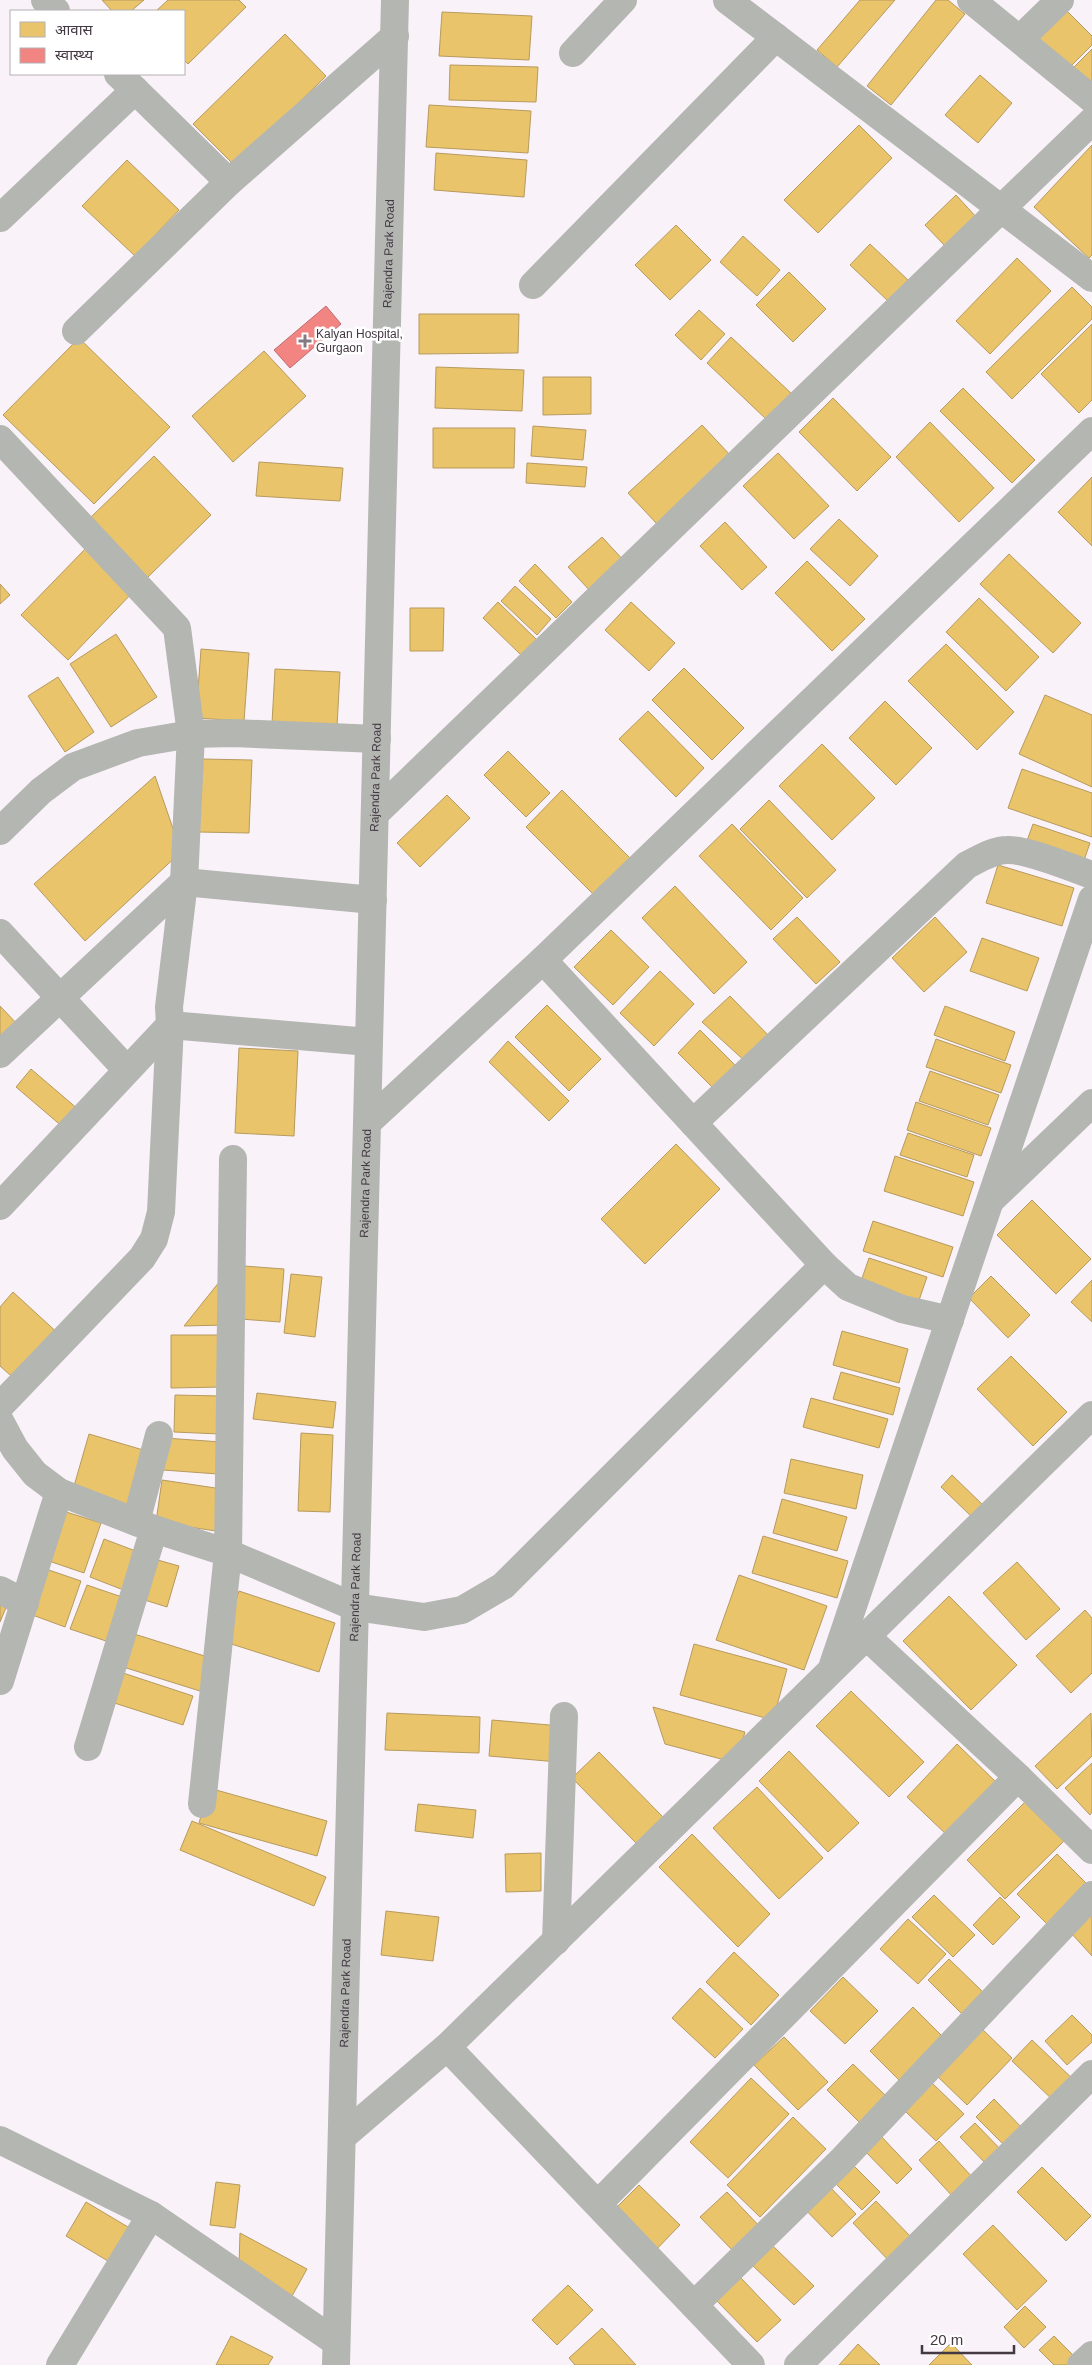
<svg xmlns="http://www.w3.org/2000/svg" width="1092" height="2365" viewBox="0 0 1092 2365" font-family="Arial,'Noto Sans Devanagari',sans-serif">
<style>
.homes{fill:#e9c46a;stroke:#b79a5e}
.health{fill:#f28482;stroke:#be6e6f}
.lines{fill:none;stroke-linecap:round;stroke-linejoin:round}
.minor{stroke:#b4b6b2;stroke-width:28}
.tertiary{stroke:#b4b6b2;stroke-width:28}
.poi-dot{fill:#837a82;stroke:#fff;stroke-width:2}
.labels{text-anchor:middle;stroke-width:5;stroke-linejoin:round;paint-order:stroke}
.street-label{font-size:12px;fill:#433942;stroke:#fff}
.poi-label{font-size:12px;fill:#433942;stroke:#fff;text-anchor:start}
</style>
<rect width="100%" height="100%" fill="#faf2f9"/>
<!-- homes -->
<g class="homes">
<polygon points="102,0 144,0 131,11 112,11"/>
<polygon points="168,0 239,0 246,7 188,64 184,60 184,11 156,11"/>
<polygon points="860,0 895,0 837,67 817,50"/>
<polygon points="936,0 948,0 965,14 891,105 867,86"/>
<polygon points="1066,10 1092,36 1092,45 1069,68 1038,38"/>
<polygon points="442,12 532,16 529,60 439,56"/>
<polygon points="285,34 326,76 235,166 193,124"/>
<polygon points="1092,49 1092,94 1069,72"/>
<polygon points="450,65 538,67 536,102 449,100"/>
<polygon points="980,75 1012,103 978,143 945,115"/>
<polygon points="429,105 531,111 528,153 426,147"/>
<polygon points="859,125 892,158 818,233 784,200"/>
<polygon points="1092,145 1092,255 1089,258 1034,207"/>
<polygon points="436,153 527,160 524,197 434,190"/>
<polygon points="127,160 179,210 135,256 82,206"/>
<polygon points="956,195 978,219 947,248 925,225"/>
<polygon points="676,225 711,260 670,300 635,265"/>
<polygon points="743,236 780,270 757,296 720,262"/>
<polygon points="870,244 908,280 888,301 850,265"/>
<polygon points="1017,258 1051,291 990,354 956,321"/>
<polygon points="789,272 826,309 793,342 756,305"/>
<polygon points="1072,287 1092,307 1092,319 1012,399 986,372"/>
<polygon points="699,310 725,334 701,360 675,335"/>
<polygon points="419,314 519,314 518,353 419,354"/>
<polygon points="1092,324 1092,400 1079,413 1041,374"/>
<polygon points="731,337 792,394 767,420 707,363"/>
<polygon points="79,338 170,427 94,504 3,415"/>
<polygon points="264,351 306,396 233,462 192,416"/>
<polygon points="436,367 524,370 522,411 435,408"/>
<polygon points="543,377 591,377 591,414 543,415"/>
<polygon points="963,388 1035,460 1012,483 940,411"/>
<polygon points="833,398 891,457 857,491 799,432"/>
<polygon points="930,422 994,488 959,522 896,457"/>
<polygon points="702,425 731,456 657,524 628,493"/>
<polygon points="533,426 586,430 583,460 531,456"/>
<polygon points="433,428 515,428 514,468 433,468"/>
<polygon points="778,453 829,506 794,539 743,486"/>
<polygon points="154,456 211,515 147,578 89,519"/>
<polygon points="259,462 343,468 340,501 256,496"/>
<polygon points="527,463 587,467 585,487 526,483"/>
<polygon points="1092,477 1092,546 1058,512"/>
<polygon points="839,519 878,556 850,586 810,549"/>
<polygon points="725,522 767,567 742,590 700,546"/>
<polygon points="602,537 626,563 592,593 568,567"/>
<polygon points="88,546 135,590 68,660 21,615"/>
<polygon points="1009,554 1081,623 1053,653 980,584"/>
<polygon points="807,561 865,619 832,651 775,593"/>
<polygon points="535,564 572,602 556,618 519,581"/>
<polygon points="0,584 10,595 0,604"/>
<polygon points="515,586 551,619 537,635 501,601"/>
<polygon points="979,598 1039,657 1006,691 946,632"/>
<polygon points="498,602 537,640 521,655 483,618"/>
<polygon points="631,602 675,643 649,671 605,630"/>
<polygon points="410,608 444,608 443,651 410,651"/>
<polygon points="116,634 157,697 111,727 70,664"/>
<polygon points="946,644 1014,712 977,750 908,681"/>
<polygon points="201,649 249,653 244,721 196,718"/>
<polygon points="684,668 744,728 712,760 652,700"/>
<polygon points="275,669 340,672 337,726 272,723"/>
<polygon points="58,677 94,732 65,752 28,696"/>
<polygon points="1045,695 1092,715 1092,787 1019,754"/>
<polygon points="885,701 932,748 896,785 849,738"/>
<polygon points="648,711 704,768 676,797 619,739"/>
<polygon points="822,744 875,798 832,840 779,786"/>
<polygon points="508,751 550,793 526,817 484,775"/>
<polygon points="202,759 252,760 249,833 199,832"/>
<polygon points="1022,769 1092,793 1092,837 1008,808"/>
<polygon points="155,776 181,852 85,941 34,884"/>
<polygon points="562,790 630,858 594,895 526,827"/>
<polygon points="447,795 470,818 420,867 397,843"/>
<polygon points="769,800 836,870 807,898 740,829"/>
<polygon points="732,824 803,898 771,930 699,856"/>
<polygon points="1033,824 1090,843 1081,869 1024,849"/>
<polygon points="998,865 1074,888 1062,926 986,903"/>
<polygon points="675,886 747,962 714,994 642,918"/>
<polygon points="797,917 840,962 816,984 773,939"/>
<polygon points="935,917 967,952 924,992 892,958"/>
<polygon points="611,930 649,967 613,1005 574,967"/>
<polygon points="982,938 1039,958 1027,991 970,971"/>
<polygon points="660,971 694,1004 654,1046 620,1013"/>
<polygon points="730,996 771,1038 747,1063 702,1022"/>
<polygon points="547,1005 601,1059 569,1091 515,1037"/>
<polygon points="0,1006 20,1027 0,1046"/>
<polygon points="945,1006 1015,1032 1005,1061 934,1035"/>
<polygon points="700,1030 741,1071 719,1094 678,1053"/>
<polygon points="936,1039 1011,1065 1001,1093 926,1067"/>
<polygon points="508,1041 569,1101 549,1121 489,1062"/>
<polygon points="239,1048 298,1051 294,1136 235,1133"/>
<polygon points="31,1069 79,1110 64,1128 16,1087"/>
<polygon points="930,1071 999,1095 988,1125 919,1101"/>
<polygon points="916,1102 991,1128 981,1156 907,1130"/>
<polygon points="908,1133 974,1155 967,1177 900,1155"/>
<polygon points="676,1144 720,1189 645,1264 601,1219"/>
<polygon points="895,1156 974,1182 963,1216 884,1191"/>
<polygon points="1032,1200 1091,1259 1056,1294 997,1235"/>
<polygon points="873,1221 953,1247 943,1277 863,1251"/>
<polygon points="869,1258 927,1277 916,1309 858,1290"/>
<polygon points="244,1266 284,1269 280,1322 240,1319"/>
<polygon points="291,1274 322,1277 315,1337 284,1333"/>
<polygon points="224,1276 226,1325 184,1326"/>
<polygon points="991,1276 1030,1315 1008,1338 969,1298"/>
<polygon points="1092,1280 1092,1322 1071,1302"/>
<polygon points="13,1292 61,1336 19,1383 0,1366 0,1307"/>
<polygon points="842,1331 908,1349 899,1383 833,1365"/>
<polygon points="171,1335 222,1335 222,1387 171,1388"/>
<polygon points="1011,1356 1067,1412 1033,1446 977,1389"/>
<polygon points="841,1372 900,1388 893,1415 833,1399"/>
<polygon points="257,1393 336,1402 333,1428 253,1419"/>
<polygon points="175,1395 221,1396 220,1434 174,1432"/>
<polygon points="811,1398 888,1419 879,1448 803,1427"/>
<polygon points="301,1433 333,1435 330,1512 298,1511"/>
<polygon points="89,1434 150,1452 133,1511 72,1493"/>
<polygon points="165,1438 221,1442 218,1474 163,1470"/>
<polygon points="791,1459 863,1475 856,1509 784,1493"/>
<polygon points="952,1475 986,1508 975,1520 941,1487"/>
<polygon points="162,1480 222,1489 216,1531 156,1522"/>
<polygon points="782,1499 847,1517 837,1551 773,1533"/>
<polygon points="60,1510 101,1523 84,1573 43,1559"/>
<polygon points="763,1536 848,1561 837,1598 752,1573"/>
<polygon points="104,1539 141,1553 126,1591 90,1577"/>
<polygon points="147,1557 179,1566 167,1607 135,1597"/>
<polygon points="1017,1562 1060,1609 1026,1640 983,1593"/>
<polygon points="43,1568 81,1581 65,1627 27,1613"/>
<polygon points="739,1575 827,1606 804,1670 716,1640"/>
<polygon points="87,1585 122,1597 106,1641 70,1629"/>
<polygon points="239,1591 335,1623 319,1672 222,1641"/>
<polygon points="949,1596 1017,1665 971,1710 903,1641"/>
<polygon points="0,1600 8,1603 0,1622"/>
<polygon points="1085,1610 1092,1618 1092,1673 1071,1693 1036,1656"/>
<polygon points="131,1633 211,1658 200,1691 120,1666"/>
<polygon points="694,1644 787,1669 773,1720 680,1695"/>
<polygon points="114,1670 193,1696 183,1725 105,1700"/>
<polygon points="851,1691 924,1762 889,1797 816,1726"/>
<polygon points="653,1707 745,1732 736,1763 665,1744"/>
<polygon points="387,1713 480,1717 479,1753 385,1750"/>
<polygon points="1091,1713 1092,1756 1057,1789 1035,1766"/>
<polygon points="492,1720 561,1726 558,1762 489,1756"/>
<polygon points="957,1744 998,1784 948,1836 907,1797"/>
<polygon points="789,1751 859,1823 828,1852 759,1781"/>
<polygon points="599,1752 663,1817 636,1843 572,1778"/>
<polygon points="1092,1763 1092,1812 1090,1815 1065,1788"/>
<polygon points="757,1787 823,1858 779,1899 713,1828"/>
<polygon points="209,1788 327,1821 317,1856 199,1823"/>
<polygon points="1027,1800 1066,1839 1005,1899 967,1860"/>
<polygon points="418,1804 476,1810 473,1838 415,1831"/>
<polygon points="192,1821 326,1877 314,1906 180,1850"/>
<polygon points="692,1834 770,1914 738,1947 659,1867"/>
<polygon points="541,1853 541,1891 506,1892 505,1854"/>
<polygon points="1057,1854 1092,1889 1054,1931 1017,1894"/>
<polygon points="934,1895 975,1935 953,1957 912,1917"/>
<polygon points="1000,1897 1020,1917 993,1945 973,1925"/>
<polygon points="386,1911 439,1917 433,1961 381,1955"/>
<polygon points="1092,1913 1092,1956 1071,1933"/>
<polygon points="908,1919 946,1954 918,1984 880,1949"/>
<polygon points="734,1952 779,1995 751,2025 706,1982"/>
<polygon points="949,1959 985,1994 963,2015 928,1980"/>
<polygon points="843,1977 878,2011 845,2044 810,2011"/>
<polygon points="700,1988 743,2029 715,2058 672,2018"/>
<polygon points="913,2007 947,2041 904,2085 870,2051"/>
<polygon points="1072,2015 1092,2035 1092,2042 1067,2065 1045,2041"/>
<polygon points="980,2027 1012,2058 967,2105 935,2074"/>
<polygon points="784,2037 828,2082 798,2110 754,2065"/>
<polygon points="1032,2040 1077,2083 1057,2104 1012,2061"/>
<polygon points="853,2064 888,2098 862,2125 827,2090"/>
<polygon points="751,2078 789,2114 728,2178 690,2142"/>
<polygon points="931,2082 964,2114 936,2141 904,2110"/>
<polygon points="994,2099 1029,2135 1011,2152 976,2117"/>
<polygon points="793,2117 826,2149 760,2217 727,2185"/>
<polygon points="975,2123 1005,2154 990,2168 960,2137"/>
<polygon points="879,2134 912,2169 897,2184 863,2149"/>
<polygon points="939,2141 974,2179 954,2198 919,2160"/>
<polygon points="849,2161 880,2192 862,2210 831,2179"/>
<polygon points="1042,2167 1091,2216 1066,2241 1017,2192"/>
<polygon points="216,2182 240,2185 235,2228 210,2225"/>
<polygon points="825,2182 856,2214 832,2237 801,2205"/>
<polygon points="639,2185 680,2225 651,2255 609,2215"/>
<polygon points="727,2192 763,2230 737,2255 700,2217"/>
<polygon points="876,2201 914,2240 891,2263 853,2223"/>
<polygon points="86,2202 133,2230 113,2264 66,2236"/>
<polygon points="993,2225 1047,2281 1017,2310 963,2254"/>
<polygon points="240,2233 307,2269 292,2296 239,2265"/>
<polygon points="771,2244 814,2286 794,2305 751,2264"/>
<polygon points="740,2277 781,2320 757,2342 716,2300"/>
<polygon points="568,2285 593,2310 557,2345 532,2320"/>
<polygon points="1025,2306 1046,2327 1024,2348 1004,2327"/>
<polygon points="602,2328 636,2365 575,2365 569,2358"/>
<polygon points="231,2336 273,2357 268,2365 216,2365"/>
<polygon points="1054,2336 1080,2362 1077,2365 1054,2365 1039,2350"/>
<polygon points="951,2343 972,2365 929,2365"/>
<polygon points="858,2344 880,2365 839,2365"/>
</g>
<!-- health -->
<polygon class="health" points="326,306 341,324 290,368 274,350"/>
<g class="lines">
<!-- minor -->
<g class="minor">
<polyline points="45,0 56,11"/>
<polyline points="727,0 1092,278"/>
<polyline points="971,0 1092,99"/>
<polyline points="1020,39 1060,0"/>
<polyline points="573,53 623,0"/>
<polyline points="118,74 135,90"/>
<polyline points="0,218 135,90 229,182 395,36"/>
<polyline points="533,285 776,37"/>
<polyline points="76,331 229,182"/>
<polyline points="0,439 177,628 191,734 184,882 169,1007 170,1025 161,1212 154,1239 142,1258 0,1406"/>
<polyline points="375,814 1092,121"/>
<polyline points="0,831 41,791 73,767 138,743 191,734 233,733 377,739"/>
<polyline points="0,933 127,1070"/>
<polyline points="543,960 824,1265 848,1287 902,1309 950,1320"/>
<polyline points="0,1054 184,882 373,900"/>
<polyline points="367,1123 543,960 1092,431"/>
<path d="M693 1123 967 865C979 859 993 850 1007 850 1027 849 1071 868 1092 875"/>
<polyline points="991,1200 1092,1103"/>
<polyline points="0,1206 170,1025 369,1042"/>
<polyline points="0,1421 15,1449 35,1474 59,1492 154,1529 228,1553 355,1607 424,1617 462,1610 503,1586 824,1265"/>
<polyline points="136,1522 159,1435"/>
<polyline points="0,1590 25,1603"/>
<polyline points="866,1636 1018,1777 1092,1850"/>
<polyline points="833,1665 1092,899"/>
<polyline points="0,1681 59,1492"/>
<polyline points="88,1747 154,1529"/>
<polyline points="202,1804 228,1553 233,1159"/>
<polyline points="556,1941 564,1716"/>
<polyline points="447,2047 751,2365"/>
<polyline points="342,2137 447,2047 1092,1415"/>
<polyline points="0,2140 151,2215 336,2342"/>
<polyline points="598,2204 1018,1777"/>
<polyline points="694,2305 841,2161 1092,1895"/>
<polyline points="60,2365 151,2215"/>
<polyline points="798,2365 1092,2074"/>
<polyline points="1081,2365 1092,2355"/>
</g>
<!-- tertiary -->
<path class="tertiary" id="s1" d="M336 2365 395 0"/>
</g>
<!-- markers -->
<path class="poi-dot" d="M302.5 333.5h5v5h5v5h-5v5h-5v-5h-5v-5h5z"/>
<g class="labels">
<!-- street labels -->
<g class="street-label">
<text dy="4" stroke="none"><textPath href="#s1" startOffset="2112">Rajendra Park Road</textPath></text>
<text dy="4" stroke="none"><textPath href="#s1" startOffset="1588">Rajendra Park Road</textPath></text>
<text dy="4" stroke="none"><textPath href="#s1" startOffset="1182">Rajendra Park Road</textPath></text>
<text dy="4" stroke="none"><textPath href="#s1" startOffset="778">Rajendra Park Road</textPath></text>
<text dy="4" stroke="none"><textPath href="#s1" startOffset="372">Rajendra Park Road</textPath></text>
</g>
<!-- poi labels -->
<g class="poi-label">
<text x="316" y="338">Kalyan Hospital,<tspan x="316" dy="14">Gurgaon</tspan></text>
</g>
</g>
<!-- legend -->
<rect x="10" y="10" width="175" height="65" fill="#ffffff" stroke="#b4b0b3"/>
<rect x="20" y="22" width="25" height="15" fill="#e9c46a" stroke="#b4b0b3"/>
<text x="55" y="35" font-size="15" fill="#433942">आवास</text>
<rect x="20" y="48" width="25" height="15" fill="#f28482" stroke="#b4b0b3"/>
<text x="55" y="60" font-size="15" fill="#433942">स्वास्थ्य</text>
<!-- scale -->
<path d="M922 2345v8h92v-8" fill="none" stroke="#433942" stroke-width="2.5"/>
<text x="930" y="2345" font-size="15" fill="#433942" stroke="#ffffff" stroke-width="4" paint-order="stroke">20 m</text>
</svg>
